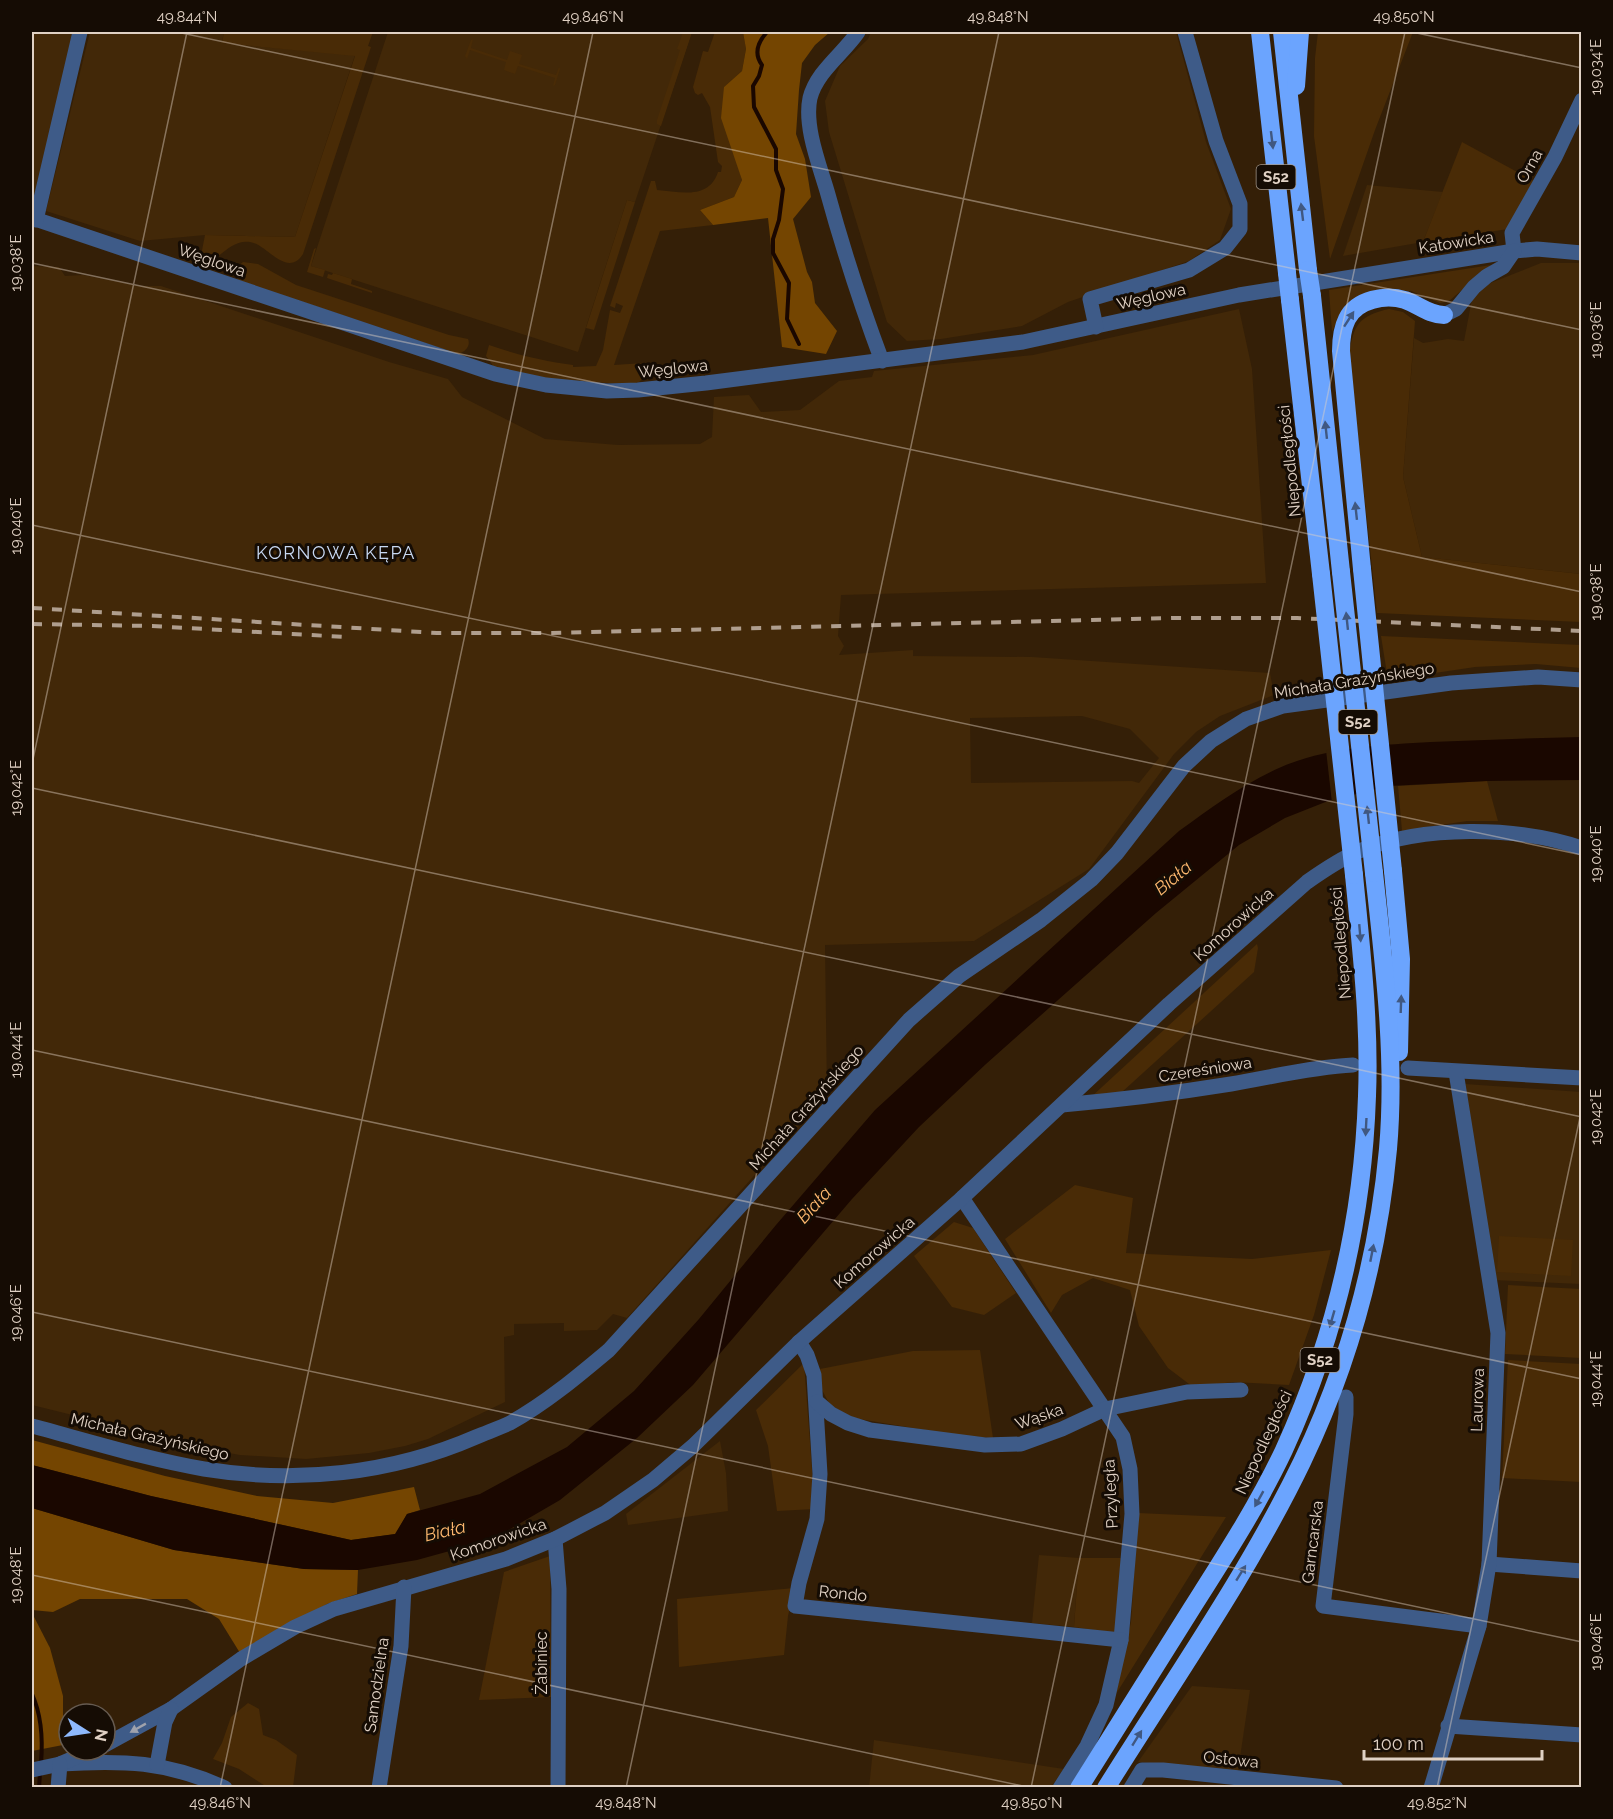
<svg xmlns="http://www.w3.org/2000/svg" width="1613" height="1819" viewBox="0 0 1613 1819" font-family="Raleway,sans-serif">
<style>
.built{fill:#422808;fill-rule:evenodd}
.green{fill:#492b06}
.forest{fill:#744501}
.water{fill:#1a0700}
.pier{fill:#341f07}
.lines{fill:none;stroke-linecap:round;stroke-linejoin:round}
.stream{stroke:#1a0700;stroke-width:4}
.minor{stroke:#3e5b88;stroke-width:15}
.highway{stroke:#6ba4fe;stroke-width:18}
.rail{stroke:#af9e8e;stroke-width:4;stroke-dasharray:10 10;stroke-linecap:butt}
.highway-bridge{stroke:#6ba4fe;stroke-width:18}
.oneway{fill:#405881}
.oneway2{fill:#9fa2ac}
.ticks{fill:none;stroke:#e0d1c4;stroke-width:1.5;stroke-opacity:0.45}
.labels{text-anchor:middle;stroke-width:6;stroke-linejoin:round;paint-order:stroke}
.shield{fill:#150c04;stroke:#a3968a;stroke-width:1.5}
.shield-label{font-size:15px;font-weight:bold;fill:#e0d1c4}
.street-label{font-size:16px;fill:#e0d1c4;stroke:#150c04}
.neighbourhood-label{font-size:18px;letter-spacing:1.5px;fill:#c8d8f2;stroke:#150c04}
.water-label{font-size:18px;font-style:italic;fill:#fcb76e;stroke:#150c04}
.neatline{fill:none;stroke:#e0d1c4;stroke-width:2}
.ticks-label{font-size:15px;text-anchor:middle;fill:#e0d1c4}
</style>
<rect width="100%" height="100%" fill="#341f07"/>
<!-- built -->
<g class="built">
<polygon points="32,32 76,32 32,207"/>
<polygon points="90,32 224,32 222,43 355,55 295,237 205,235 140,241 46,211"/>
<polygon points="388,32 692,32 635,202 627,200 578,352 311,266"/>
<polygon points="871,32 1176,32 1206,142 1231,209 1220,240 1189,261 1068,302 1022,326 941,339 907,341 887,322 829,132 825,101 840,66 868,39"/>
<polygon points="1367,185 1443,192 1423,242 1343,256"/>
<polygon points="1541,263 1581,263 1581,574 1422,557 1403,477 1414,338 1423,343 1448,339 1464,341 1472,299 1488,284"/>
<path d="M32 266 59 267 65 276 83 275 140 286H161L389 362 448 379 462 397 545 439 618 445 700 444 712 437 714 397 749 395 761 412 800 410 839 381 872 377 874 371 1033 355 1239 309 1252 369 1266 583 841 595 838 636 844 646 839 655 913 650V656L1032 657 1270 673 1274 695 1220 716 1196 732 1174 754 1089 869 974 941 825 945 827 1094 627 1318 613 1314 597 1330 564 1331V1323L514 1324V1335L504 1337 505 1402 428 1439 405 1446 369 1453 306 1459 240 1455 218 1451 32 1405ZM1082 716 1130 729 1159 758 1139 783 1132 781 971 783 970 718Z"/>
<polygon points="1465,1084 1581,1092 1581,1284 1493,1280"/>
<polygon points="720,1441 726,1473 728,1511 628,1525 626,1514"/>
<polygon points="1039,1555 1079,1558 1074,1627 1032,1623"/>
<polygon points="1192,1686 1250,1690 1238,1771 1138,1762"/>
<polygon points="874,1740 1064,1769 1051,1787 869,1788"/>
</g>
<!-- green -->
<g class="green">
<path d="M224 32H373L368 46 371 47 303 254C287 279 267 244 250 242 229 239 218 263 199 266L205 235 295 237 355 56 222 43Z"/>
<polygon points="683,32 692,32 661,126 657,124 657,120 680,50 677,49"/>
<path d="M715 32H743L746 49 742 71 724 87 736 159 742 180 734 197 700 210 713 225 660 231 614 365 644 363V377L639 382 633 384 561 381 494 367 486 356 489 345C517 355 543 361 573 365V367L596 366 603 350 610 310 620 313 623 306 616 303 615 308 610 306 651 181H655L657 190C680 192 709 200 718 172H721L722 166 718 162 710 107 702 93 698 95 695 93 693 87 703 51 708 52Z"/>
<polygon points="1318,32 1413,32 1375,130 1330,259 1314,136 1315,58"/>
<polygon points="473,39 471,48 507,60 510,51 522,55 519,64 556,75 559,67 560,69 555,85 553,86 555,78 518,66 515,74 504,70 506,62 470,50 467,59 465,56 471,40"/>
<polygon points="1462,142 1534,181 1508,229 1423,242"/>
<polygon points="627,200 635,202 594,330 586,328"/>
<polygon points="316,248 311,266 325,270 323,277 307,272 314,249"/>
<path d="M243 262 258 264 296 285 449 335 468 339C471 346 465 352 458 354L238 280 235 276V269Z"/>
<polygon points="1491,265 1449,301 1440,303 1411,291 1393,290 1340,315 1332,332 1329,290"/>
<polygon points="333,273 352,279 351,284 372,291 372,293 327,278 328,274 332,275"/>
<path d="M1389 309 1403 312 1415 321 1403 477 1422 557 1581 574V622L1377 613 1349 354C1354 325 1358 316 1389 309Z"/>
<polygon points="1381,636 1581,645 1581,668 1536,664 1475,667 1388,680"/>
<polygon points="1487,781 1498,821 1467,821 1402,831 1398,786"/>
<polygon points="1257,944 1258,948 1254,972 1122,1092 1089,1099"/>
<polygon points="1075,1185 1133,1198 1126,1253 1252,1259 1331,1250 1314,1315 1289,1385 1233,1382 1193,1387 1168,1368 1139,1326 1130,1290 1093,1278 1062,1295 1051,1313 1005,1239"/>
<polygon points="954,1222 973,1228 1016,1293 984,1315 952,1307 914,1256"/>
<polygon points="1499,1236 1573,1240 1571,1276 1497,1272"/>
<polygon points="1508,1285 1581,1289 1581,1358 1505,1354"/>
<polygon points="980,1350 993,1438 955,1435 853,1418 830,1405 822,1390 820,1369 913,1351"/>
<polygon points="1508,1360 1581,1364 1581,1482 1502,1478"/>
<polygon points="804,1363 815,1509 777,1511 768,1446 756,1410"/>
<polygon points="1138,1513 1226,1517 1116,1694 1131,1622"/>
<polygon points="550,1556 551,1697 479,1700 504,1572"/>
<polygon points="1079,1558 1121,1558 1115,1633 1074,1627"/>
<polygon points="794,1588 788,1616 784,1655 679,1667 677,1599"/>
<polygon points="248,1703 259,1709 263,1735 276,1740 297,1755 293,1787 267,1787 239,1769 213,1759 222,1743 231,1717"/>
</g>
<!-- forest -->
<g class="forest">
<polygon points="743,32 830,32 815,45 802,63 799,90 796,134 805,159 811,197 793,219 807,272 812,282 815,303 837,331 826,354 782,347 768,218 713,225 700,210 734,197 742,180 721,118 724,87 742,71 746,49"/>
<polygon points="32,1440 165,1476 257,1496 333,1503 414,1487 420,1510 407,1514 396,1534 351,1540 151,1496 32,1465"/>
<polygon points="32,1508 174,1550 304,1569 358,1570 357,1594 327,1604 240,1653 219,1619 187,1599 80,1599 53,1612 32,1610"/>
<polygon points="32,1613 50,1648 63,1696 63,1745 32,1751"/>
</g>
<!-- water -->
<path class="water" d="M1581 737V780L1487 781 1389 786 1328 801 1285 818 1239 845 1156 913 986 1064 919 1127 852 1199 693 1385 637 1438 560 1500 493 1539 417 1560 358 1570 304 1569 174 1550 32 1508V1465L151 1496 351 1540 395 1534 407 1514 480 1494 567 1447 634 1391 699 1319 776 1225 875 1110 1179 831C1211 808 1243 784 1279 768 1326 747 1381 745 1431 742 1481 740 1531 738 1581 737Z"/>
<!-- pier -->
<polygon class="pier" points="1348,747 1354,798 1332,803 1326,750"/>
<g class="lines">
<!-- stream -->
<g class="stream">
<path d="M767 32C758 42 753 53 762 65L759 76 753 86 754 107 776 149V170L783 189 779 220 773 239V253L789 283 787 319 799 344"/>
<path d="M32 1694C42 1716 43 1739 41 1763"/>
<polyline points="39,1788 40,1773"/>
</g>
<!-- minor -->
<g class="minor">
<path d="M858 32C843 54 817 71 810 98 804 126 819 164 827 191 843 249 861 305 882 361"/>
<polyline points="32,218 495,374 546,385 607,391 638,390 706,383 1023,342 1239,295 1514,251 1537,249 1582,253"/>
<polyline points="36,220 80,32"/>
<polyline points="1514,251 1512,233 1555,157 1582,100"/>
<polyline points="1444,315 1456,309 1474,287 1487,276 1503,267 1514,251"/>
<polyline points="1096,327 1090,299 1189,270 1225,248 1240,229 1240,204 1216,141 1185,32"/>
<polyline points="1408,1068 1582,1078"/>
<path d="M1062 1105C1119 1100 1175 1093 1231 1084 1272 1077 1312 1067 1353 1065"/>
<polyline points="962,1198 1123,1437 1130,1469 1132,1514 1121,1640 1106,1705 1087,1746 1060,1788"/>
<polyline points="799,1342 807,1355 814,1375 820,1474 817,1519 799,1583 795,1606 1121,1640"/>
<polyline points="1346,1397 1346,1414 1323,1606 1479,1626"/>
<polyline points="817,1402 831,1414 848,1423 870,1430 985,1445 1021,1444 1062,1429 1105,1409 1187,1392 1241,1390"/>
<path d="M32 1426C89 1441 146 1459 204 1469 296 1484 391 1474 476 1437 488 1432 499 1428 510 1423 546 1403 578 1376 609 1350L909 1020 959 976 1041 920 1091 880 1117 853 1184 766 1211 741 1246 719 1283 706 1451 683 1538 677 1582 680"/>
<polyline points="555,1539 559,1589 558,1788"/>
<polyline points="1489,1564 1582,1571"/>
<polyline points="1448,1726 1582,1735"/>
<path d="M105 1745 171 1709 241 1659 295 1627 334 1609 506 1559 555 1539 605 1513 653 1480 693 1446 799 1342 962 1198 1169 1004 1307 882C1324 870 1340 859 1359 851 1424 825 1516 826 1582 848"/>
<path d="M60 1764C122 1760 167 1761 225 1788"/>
<polyline points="157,1765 165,1722 171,1709"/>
<polyline points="32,1770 60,1764 93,1750"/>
<polyline points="58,1788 60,1764"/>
<polyline points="379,1788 401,1646 404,1587"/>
<polyline points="1131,1788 1142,1770 1163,1770 1336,1788"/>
<polyline points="1431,1788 1479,1626 1489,1564 1498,1333 1456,1072"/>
</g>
<!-- highway -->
<g class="highway">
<polyline points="1260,32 1287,273"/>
<polyline points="1282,32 1308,270"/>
<polyline points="1296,86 1300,32"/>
<polyline points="1312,296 1341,572"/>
<polyline points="1290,300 1321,574"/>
<path d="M1362 569 1341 351C1341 340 1342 329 1347 319 1357 299 1386 294 1405 300 1419 305 1429 315 1444 315"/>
<polyline points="1393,871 1401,959 1399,1052"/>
<path d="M1079 1788C1117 1728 1155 1668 1192 1608 1225 1556 1258 1505 1284 1450 1335 1338 1363 1219 1367 1096 1370 1022 1361 948 1354 875"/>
<path d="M1106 1788C1172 1682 1248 1574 1302 1462 1349 1364 1378 1257 1388 1149 1396 1058 1384 964 1374 873"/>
</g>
<!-- rail -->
<g class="rail">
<polyline points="32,608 437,633 552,633 1172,618 1297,618 1582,631"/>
<polyline points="32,624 152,626 346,637"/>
</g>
<!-- highway-bridge -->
<g class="highway-bridge">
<polyline points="1308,270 1312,296"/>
<polyline points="1287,273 1290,300"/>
<polyline points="1362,569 1393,871"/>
<polyline points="1341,572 1374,873"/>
<polyline points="1321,574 1354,875"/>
</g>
</g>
<!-- one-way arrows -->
<defs><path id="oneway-solid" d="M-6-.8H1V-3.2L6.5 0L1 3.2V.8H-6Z" transform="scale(1.5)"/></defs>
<g class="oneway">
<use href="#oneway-solid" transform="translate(1272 140) rotate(83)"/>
<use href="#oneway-solid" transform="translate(1302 212) rotate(-97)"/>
<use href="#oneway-solid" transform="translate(1349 319) rotate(-57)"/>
<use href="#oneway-solid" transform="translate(1326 430) rotate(-96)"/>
<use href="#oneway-solid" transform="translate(1356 511) rotate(-96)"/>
<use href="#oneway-solid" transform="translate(1347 621) rotate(-96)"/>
<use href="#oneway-solid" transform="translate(1368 815) rotate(-96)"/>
<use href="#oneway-solid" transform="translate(1360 933) rotate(85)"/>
<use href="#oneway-solid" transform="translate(1401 1004) rotate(-88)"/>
<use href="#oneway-solid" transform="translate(1366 1127) rotate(93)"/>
<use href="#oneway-solid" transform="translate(1372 1253) rotate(-79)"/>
<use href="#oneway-solid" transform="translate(1332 1319) rotate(106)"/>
<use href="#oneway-solid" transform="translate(1259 1499) rotate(119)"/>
<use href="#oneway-solid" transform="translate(1241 1573) rotate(-58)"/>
<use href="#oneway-solid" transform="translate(1137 1738) rotate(-58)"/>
</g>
<use class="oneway2" href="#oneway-solid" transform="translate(138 1728) rotate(151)"/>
<!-- ticks -->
<path class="ticks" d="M177 32 1582 330M1412 32 1582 68M32 263 1582 592M32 525 1582 855M32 764 187 32M32 788 1582 1117M32 1050 1582 1379M32 1312 1582 1642M32 1575 1032 1788M220 1788 593 32M626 1788 999 32M1031 1788 1405 32M1437 1788 1582 1108"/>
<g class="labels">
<!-- shield labels -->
<g class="shield">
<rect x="1256.5" y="165" width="39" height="24" rx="4.5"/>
<rect x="1338.5" y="710" width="39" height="24" rx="4.5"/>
<rect x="1300.5" y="1348" width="39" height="24" rx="4.5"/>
</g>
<g class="shield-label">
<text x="1276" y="182">S52</text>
<text x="1358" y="727">S52</text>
<text x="1320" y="1365">S52</text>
</g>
<!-- street labels -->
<g class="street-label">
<text transform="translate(1529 166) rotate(-61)" y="6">Orna</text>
<text transform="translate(1456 242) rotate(-9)" y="6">Katowicka</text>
<text transform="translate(212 260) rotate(19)" y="6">Węglowa</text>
<text transform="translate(1151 296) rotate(-13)" y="6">Węglowa</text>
<text transform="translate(673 368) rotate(-6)" y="6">Węglowa</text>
<text transform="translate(1289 461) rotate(-96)" y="6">Niepodległości</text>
<text transform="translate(1354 680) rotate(-9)" y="6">Michała Grażyńskiego</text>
<text transform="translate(1233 924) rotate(-42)" y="6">Komorowicka</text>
<text transform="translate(1340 943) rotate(-95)" y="6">Niepodległości</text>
<text transform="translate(1205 1069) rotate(-9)" y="6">Czereśniowa</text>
<text transform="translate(806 1107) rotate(-48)" y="6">Michała Grażyńskiego</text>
<text transform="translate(874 1252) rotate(-41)" y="6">Komorowicka</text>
<text transform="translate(1477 1400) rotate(-88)" y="6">Laurowa</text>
<text transform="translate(1039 1416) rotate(-19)" y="6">Wąska</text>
<text transform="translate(150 1436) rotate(13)" y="6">Michała Grażyńskiego</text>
<text transform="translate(1263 1442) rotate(-65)" y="6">Niepodległości</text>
<text transform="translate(1110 1494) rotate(-93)" y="6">Przyległa</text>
<text transform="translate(498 1539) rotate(-19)" y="6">Komorowicka</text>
<text transform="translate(1312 1542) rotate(-83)" y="6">Garncarska</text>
<text transform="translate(843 1593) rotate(6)" y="6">Rondo</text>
<text transform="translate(541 1663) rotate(-90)" y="6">Żabiniec</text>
<text transform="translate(376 1685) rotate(-82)" y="6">Samodzielna</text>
<text transform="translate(1231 1759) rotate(6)" y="6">Ostowa</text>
</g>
<!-- neighbourhood labels -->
<g class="neighbourhood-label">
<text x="336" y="559">KORNOWA KĘPA</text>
</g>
<!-- water labels -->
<g class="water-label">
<text transform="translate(1173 878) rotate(-40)" y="6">Biała</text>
<text transform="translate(814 1205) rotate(-48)" y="6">Biała</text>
<text transform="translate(445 1531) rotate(-13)" y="6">Biała</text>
</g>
</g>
<!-- border -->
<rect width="1613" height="1819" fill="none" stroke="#150c04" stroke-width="66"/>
<!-- north arrow -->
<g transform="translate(87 1732) rotate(102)"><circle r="28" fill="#150c04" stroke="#665b51" stroke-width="1.5"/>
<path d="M0-4.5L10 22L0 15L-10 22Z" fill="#8eb9fc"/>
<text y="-9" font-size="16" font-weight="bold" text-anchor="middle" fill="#e0d1c4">N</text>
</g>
<!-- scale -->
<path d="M1364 1750v9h178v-9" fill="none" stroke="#e0d1c4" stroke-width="3"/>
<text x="1373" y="1750" font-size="18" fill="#e0d1c4" stroke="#150c04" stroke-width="4.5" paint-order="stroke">100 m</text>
<rect x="33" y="33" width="1547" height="1753" class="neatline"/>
<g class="ticks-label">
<text x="187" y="22">49.844°N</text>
<text x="593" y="22">49.846°N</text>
<text x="998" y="22">49.848°N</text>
<text x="1404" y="22">49.850°N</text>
<text transform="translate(1596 67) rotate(-90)" y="5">19.034°E</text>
<text transform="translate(16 263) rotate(-90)" y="5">19.038°E</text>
<text transform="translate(1596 330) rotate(-90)" y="5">19.036°E</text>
<text transform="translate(16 526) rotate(-90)" y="5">19.040°E</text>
<text transform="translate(1596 592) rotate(-90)" y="5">19.038°E</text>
<text transform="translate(16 788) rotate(-90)" y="5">19.042°E</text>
<text transform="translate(1596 854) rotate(-90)" y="5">19.040°E</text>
<text transform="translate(16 1050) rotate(-90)" y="5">19.044°E</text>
<text transform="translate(1596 1117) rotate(-90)" y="5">19.042°E</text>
<text transform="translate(16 1313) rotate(-90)" y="5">19.046°E</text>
<text transform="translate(1596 1379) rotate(-90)" y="5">19.044°E</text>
<text transform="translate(16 1575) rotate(-90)" y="5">19.048°E</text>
<text transform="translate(1596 1642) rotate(-90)" y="5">19.046°E</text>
<text x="220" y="1808">49.846°N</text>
<text x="626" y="1808">49.848°N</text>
<text x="1032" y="1808">49.850°N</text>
<text x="1437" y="1808">49.852°N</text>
</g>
</svg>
